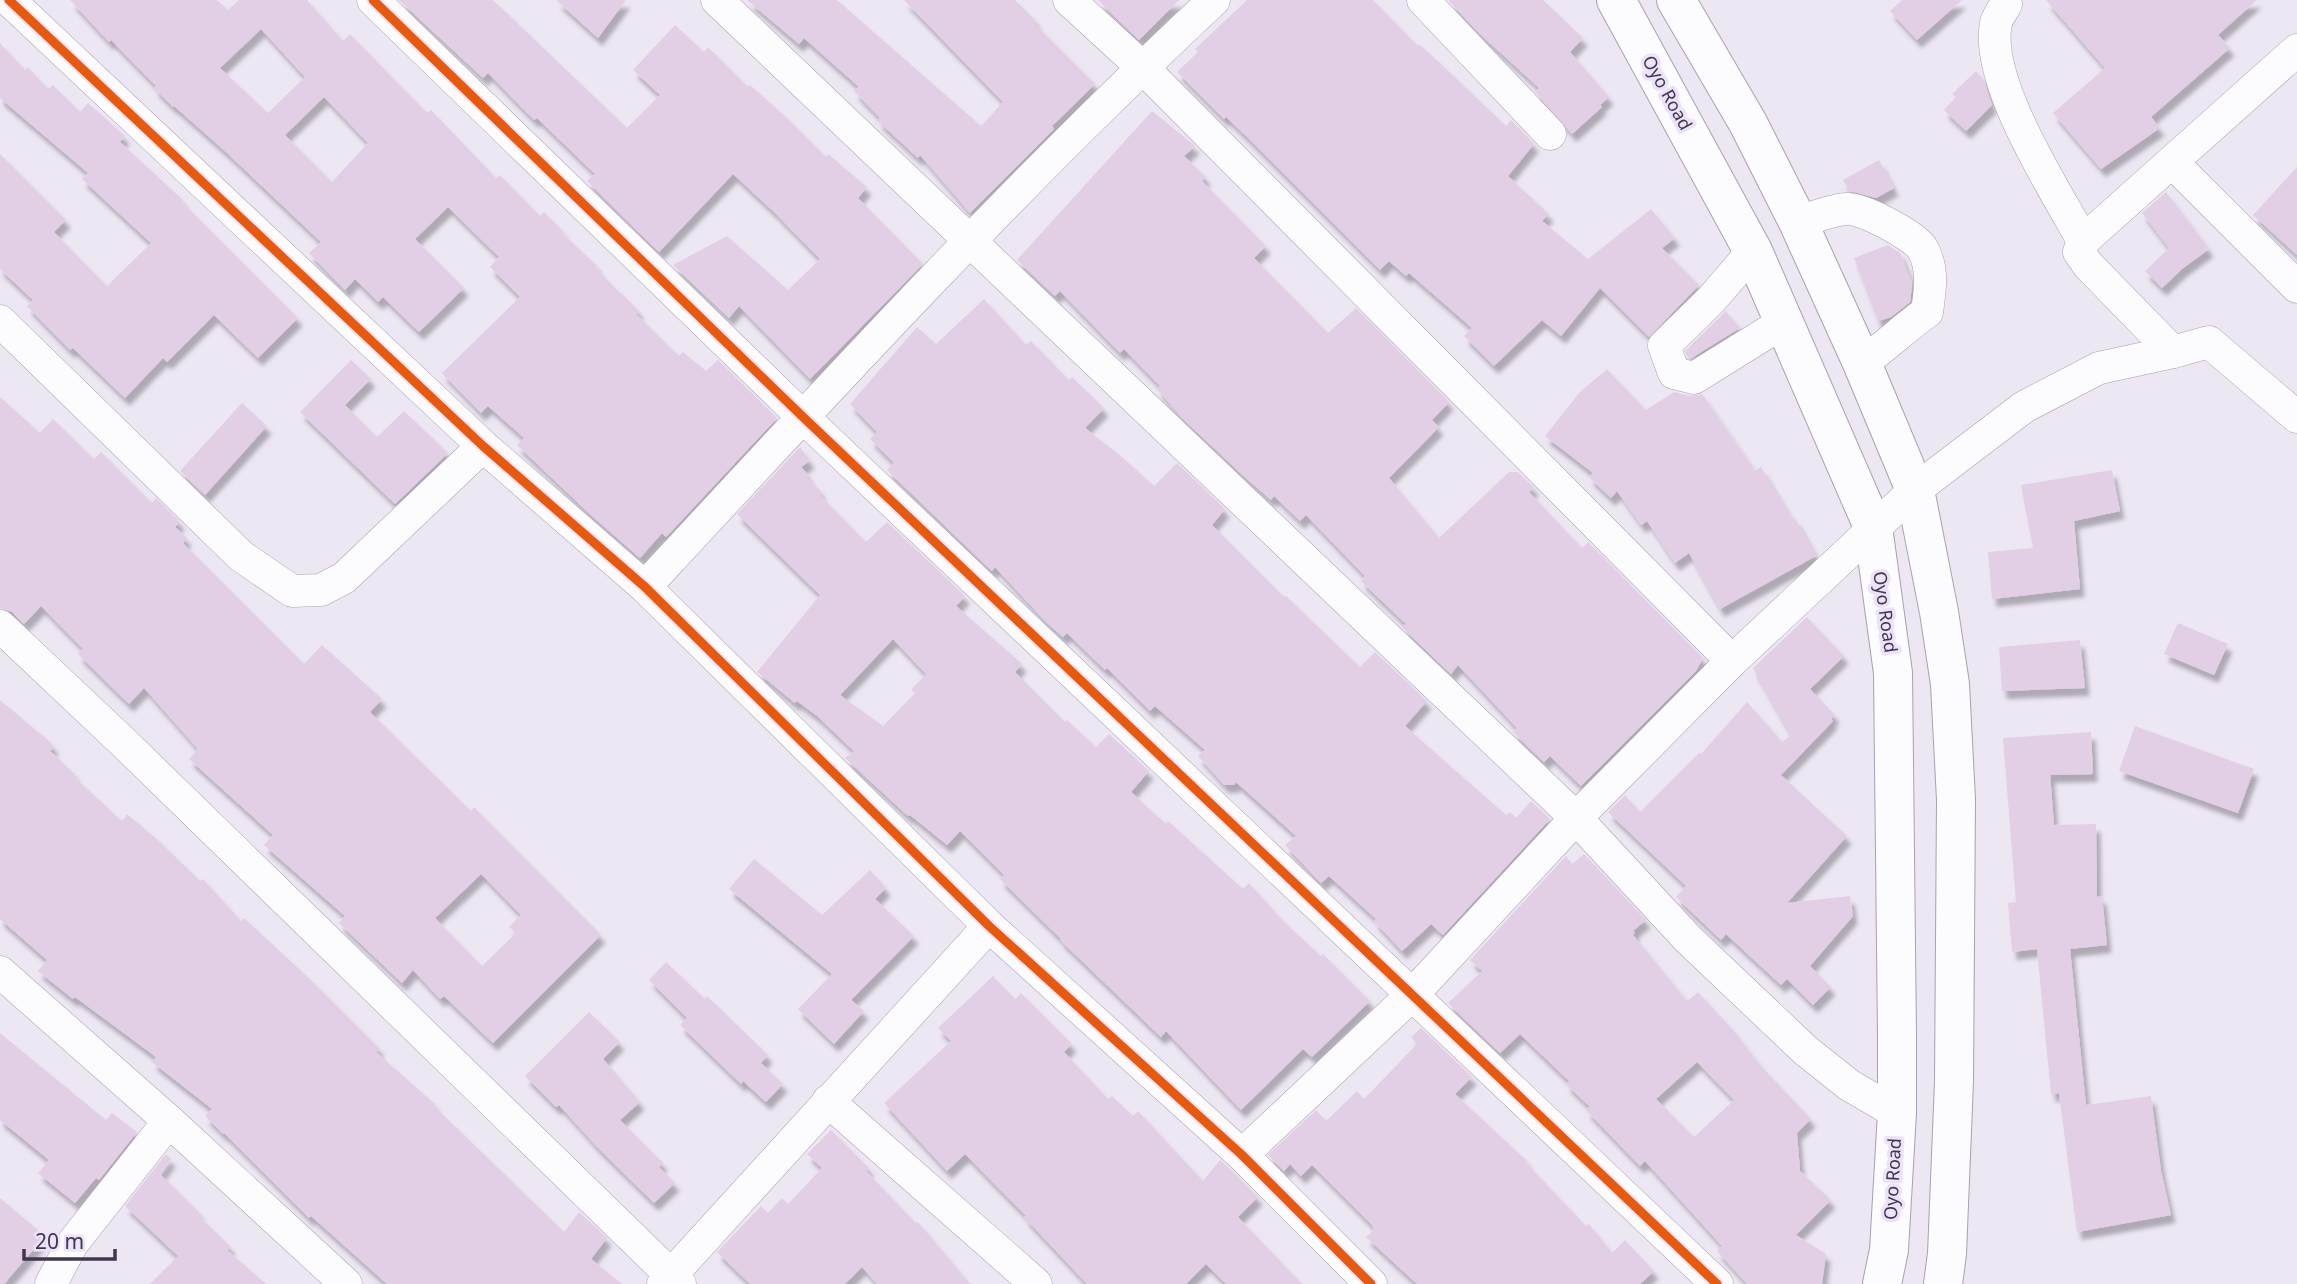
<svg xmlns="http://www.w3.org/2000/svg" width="2297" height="1284" viewBox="0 0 2297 1284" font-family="'Noto Sans',sans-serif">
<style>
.building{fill:#e2cfe6;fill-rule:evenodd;filter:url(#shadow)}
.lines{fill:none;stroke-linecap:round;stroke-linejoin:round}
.minor-casing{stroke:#a8a1b0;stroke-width:33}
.major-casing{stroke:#a8a1b0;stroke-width:40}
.minor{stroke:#fcfbfd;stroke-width:32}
.major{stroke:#fcfbfd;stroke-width:38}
.cycleway-casing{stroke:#ece2f9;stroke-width:13}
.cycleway{stroke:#e8590c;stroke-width:9}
.labels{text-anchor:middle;stroke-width:7;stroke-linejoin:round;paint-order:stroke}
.street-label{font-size:18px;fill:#41374d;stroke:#ece2f9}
</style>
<defs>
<filter id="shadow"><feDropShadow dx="4.5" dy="8" stdDeviation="2" flood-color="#0004"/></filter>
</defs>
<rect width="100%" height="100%" fill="#ede7f4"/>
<!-- building -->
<g class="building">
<path d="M70 0H217L228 10 239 0H307L343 41 350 34 427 113 431 110 496 178 500 175 540 216 544 212 563 231 561 232 597 266 596 268 620 293 619 294 621 293 639 311 636 314 679 356 683 352 706 371 718 360 777 418 666 537 662 533 640 558 591 515 517 445 524 438 488 406 481 413 442 373 520 297 490 267 499 257 448 207 415 239 464 288 419 332 383 297 378 302 355 279 345 290 309 253 321 242 227 153 174 106 173 107 154 88 156 86 111 40 109 42ZM261 29 305 77 268 113 220 68ZM324 97 368 143 332 182 285 135Z"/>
<polygon points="399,0 493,0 627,128 660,95 633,70 675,25 704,52 708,47 748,87 750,85 786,117 826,157 828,154 867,187 858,198 923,264 810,379 739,306 729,318 673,265 727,236 788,290 820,259 773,211 733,174 659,252 587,181 595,174 537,118 534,120 488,73 483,78"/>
<polygon points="556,0 626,0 598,38"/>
<polygon points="747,0 837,0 981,126 1003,102 904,0 1015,0 1036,21 1034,23 1095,84 1052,126 1054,129 970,213 920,155 918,158 878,121 880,118 854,91 859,87 804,38 799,44"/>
<polygon points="1098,0 1179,0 1139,40"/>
<polygon points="1247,0 1373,0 1418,46 1419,44 1440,63 1506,126 1511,120 1534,144 1508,176 1549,214 1542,221 1588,259 1651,209 1675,238 1662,248 1699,285 1649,337 1600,288 1561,336 1542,320 1494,366 1464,336 1472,328 1409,273 1406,276 1389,261 1380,270 1246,136 1226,117 1224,119 1177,72 1198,52 1195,49"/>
<polygon points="1448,0 1543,0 1583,38 1570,52 1609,97 1600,105 1602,107 1572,134 1535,92 1539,88 1481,35"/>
<polygon points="1902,0 1962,0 1917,40 1890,11"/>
<polygon points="2046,0 2257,0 2218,35 2230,48 2151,117 2160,128 2101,169 2053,113 2105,68"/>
<polygon points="0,43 25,70 28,67 48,89 53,85 80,112 88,103 125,136 120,142 183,200 182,202 298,318 258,358 214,315 167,362 163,358 125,398 73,348 70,350 27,306 33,300 0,269 0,154 66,220 54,232 107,286 151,243 82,179 88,173 0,98"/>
<polygon points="1976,71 1983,79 1992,105 1966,131 1944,110 1956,97 1952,94"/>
<polygon points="1152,111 1195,146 1184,156 1206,177 1202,181 1266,246 1254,258 1328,333 1356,308 1449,402 1432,420 1439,427 1389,478 1439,538 1509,472 1518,472 1534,488 1529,492 1582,548 1588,542 1703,658 1696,671 1581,786 1550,756 1544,762 1513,732 1517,728 1458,665 1451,674 1402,627 1406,624 1361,581 1365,576 1306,515 1300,521 1274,496 1271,500 1247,479 1183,419 1157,389 1160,386 1124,349 1120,353 1060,291 1055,296 1017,260"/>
<polygon points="1879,160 1894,188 1876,198 1850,191 1843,180"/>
<polygon points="2297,167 2297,255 2253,215"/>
<polygon points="2166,192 2209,249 2182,269 2162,288 2145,271 2169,248 2142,213"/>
<polygon points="1888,245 1900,253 1912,283 1911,294 1910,302 1891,317 1878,321 1854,258"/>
<polygon points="984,299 1026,345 1031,341 1069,380 1072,377 1104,408 1085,428 1122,457 1154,486 1177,463 1225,509 1212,525 1284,597 1286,596 1360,667 1375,652 1427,701 1405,726 1506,815 1510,812 1516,818 1531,801 1550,819 1443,935 1431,924 1402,951 1374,921 1376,919 1329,876 1321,883 1285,845 1296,836 1236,782 1234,785 1224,785 1198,756 1205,750 1155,706 1150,711 1107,668 1105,670 1067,633 1063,637 1045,621 995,567 992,571 887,470 894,463 870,439 877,432 850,404 917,327 936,344"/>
<polygon points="1726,311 1740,328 1691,358 1688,358 1685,351"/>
<polygon points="351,360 371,379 345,405 377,437 404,411 448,453 395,504 300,412"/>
<polygon points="1607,369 1646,410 1674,392 1690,396 1702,394 1755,471 1761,467 1792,519 1795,518 1816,556 1720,609 1689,553 1675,563 1647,521 1641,525 1617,491 1611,498 1589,477 1593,473 1545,436 1580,392"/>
<path d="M0 397 40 433 53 419 94 459 101 452 152 503 156 498 180 522 175 527 187 538 183 543 304 664 322 645 382 699 370 712 471 811 474 807 601 935 493 1043 444 996 440 999 413 970 402 983 339 923 345 916 264 845 273 835 189 759 198 749 144 688 129 704 78 654 83 649 41 606 24 624 12 612 0 608ZM481 874 521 915 509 927 516 933 482 966 435 918Z"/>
<polygon points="242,403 267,426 205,495 180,471"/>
<path d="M800 447 810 461 801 467 809 476 807 478 821 491 819 494 866 542 887 522 965 596 956 606 1022 664 1015 672 1065 722 1067 720 1096 747 1109 734 1149 771 1131 792 1166 824 1168 821 1243 889 1249 883 1284 922 1321 956 1323 954 1370 1001 1312 1057 1303 1049 1241 1110 1166 1031 1161 1037 1060 940 1061 939 1000 879 1004 875 960 831 947 845 910 815 908 816 845 758 854 751 817 716 797 701 795 703 757 672 820 595 737 514ZM893 639 926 674 911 690 915 693 883 726 840 695Z"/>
<polygon points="2112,470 2120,511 2074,521 2080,589 1992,599 1988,552 2033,548 2021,485"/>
<polygon points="1807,617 1844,656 1810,689 1835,715 1831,719 1833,721 1781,775 1847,836 1787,903 1850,896 1853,916 1810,966 1831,987 1813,1005 1787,979 1781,985 1726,934 1721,940 1676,897 1686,886 1608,812 1625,795 1640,812 1700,752 1701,754 1747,702 1782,742 1791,735 1753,668"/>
<polygon points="2178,623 2228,644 2214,675 2164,654"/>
<polygon points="2080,640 2085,688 2002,691 1999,647"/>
<polygon points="0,700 49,741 54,747 50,751 75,774 73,776 122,821 127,814 158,840 200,881 203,879 241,921 244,918 314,983 380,1049 376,1052 436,1105 434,1106 564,1232 579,1212 607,1238 591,1259 622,1284 387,1284 311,1216 309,1218 224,1133 223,1134 205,1116 212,1109 152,1062 156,1057 75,997 73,999 38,971 47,960 0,919"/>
<polygon points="2135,726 2254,769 2238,813 2119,771"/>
<polygon points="2091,732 2093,774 2050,775 2054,825 2096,824 2097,897 2102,896 2107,945 2070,949 2086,1105 2151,1096 2161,1171 2171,1215 2077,1232 2059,1093 2051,1094 2037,949 2012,952 2008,903 2016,902 2003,738"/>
<path d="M1584 854 1646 920 1633 931 1635 933 1633 935 1687 1001 1698 992 1733 1030 1760 1065 1811 1119 1797 1133 1800 1171 1831 1200 1796 1235 1826 1254 1822 1284H1747L1717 1251 1722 1246 1645 1161 1640 1166 1586 1110 1590 1107 1566 1084 1569 1081 1520 1034 1500 1053 1448 1003 1482 971 1470 960 1566 856 1572 864ZM1697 1062 1734 1100 1694 1137 1656 1099Z"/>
<polygon points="754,859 822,915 870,870 886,888 875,899 914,936 851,1000 864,1011 834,1044 798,1009 832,974 729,889"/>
<polygon points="666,962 705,999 707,996 768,1055 761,1063 783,1084 766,1102 743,1081 741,1084 680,1025 687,1018 649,980"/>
<polygon points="993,976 1015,999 1021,993 1072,1044 1064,1052 1108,1099 1112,1096 1133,1116 1138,1111 1203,1181 1220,1160 1229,1168 1258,1197 1238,1217 1302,1284 1226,1284 1206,1264 1186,1284 1087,1284 1024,1217 1026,1216 965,1154 947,1171 884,1103 951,1041 938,1028"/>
<polygon points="589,1012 620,1042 603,1059 640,1102 620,1120 663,1163 659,1167 675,1183 654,1203 597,1147 559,1105 556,1107 525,1076"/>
<polygon points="1421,1028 1472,1077 1455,1094 1527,1161 1526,1163 1586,1226 1589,1224 1612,1253 1625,1240 1654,1271 1640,1284 1417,1284 1366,1237 1374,1230 1372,1225 1312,1165 1301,1176 1290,1164 1284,1171 1268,1155 1316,1110 1326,1121 1357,1091 1364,1099 1417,1044 1411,1037"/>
<polygon points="0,1033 106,1120 112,1113 137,1132 99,1180 96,1178 75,1203 38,1173 49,1160 0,1120"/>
<polygon points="831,1130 869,1168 866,1171 916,1223 918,1222 970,1284 877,1284 862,1267 845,1284 750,1284 717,1252 761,1206 768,1213 782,1198 788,1204 822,1168 807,1154"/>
<polygon points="166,1154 171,1159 160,1174 200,1213 198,1215 231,1247 227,1250 266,1284 150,1284 178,1256 125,1206"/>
<polygon points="0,1198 45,1236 4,1284 0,1284"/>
</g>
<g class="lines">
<defs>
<g id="minor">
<polyline points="9,0 483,446 645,587 989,926 1242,1155 1371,1284"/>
<polyline points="373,0 803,417 1717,1284"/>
<polyline points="717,0 1576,818 1688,939 1805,1050 1849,1085 1897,1113"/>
<polyline points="1069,0 1142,67 1732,661"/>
<polyline points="1423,0 1550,134"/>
<path d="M2006 4C2003 10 1998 16 1996 23 1984 81 2055 190 2083 241"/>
<polyline points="2173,163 2297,287"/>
<path d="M1798 222C1813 218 1830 210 1846 209 1861 207 1913 235 1922 248 1934 268 1930 290 1927 312 1904 328 1885 347 1862 363"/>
<polyline points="1753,251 1711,300 1664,346 1674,373 1694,378 1784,322"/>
<polyline points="0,321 241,556 292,591 321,590 344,578 483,446"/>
<polyline points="2173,352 2088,265 2079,252 2083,241 2297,50"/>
<path d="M645 587C830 387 1015 186 1214 0"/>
<polyline points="0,626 123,742 680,1284"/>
<polyline points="0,972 169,1121 346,1284"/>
<polyline points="828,1101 1036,1284"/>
<polyline points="1242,1155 1413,994 1576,818 1732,661 1915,490 2024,407 2099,368 2173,352 2209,342 2297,417"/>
<polyline points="51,1284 72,1244 169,1121"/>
<polyline points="663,1284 989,926"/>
</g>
<g id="major">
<polyline points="1616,0 1753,251 1873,527 1893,673 1897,1036 1897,1113 1889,1250 1882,1284"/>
<polyline points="1676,0 1748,123 1798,222 1862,363 1915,490 1939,612 1950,684 1956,800 1954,1081 1947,1254 1943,1284"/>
</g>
</defs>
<!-- minor casing -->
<use href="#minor" class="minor-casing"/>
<!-- major casing -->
<use href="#major" class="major-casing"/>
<!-- minor -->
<use href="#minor" class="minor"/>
<!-- major -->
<use href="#major" class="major"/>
<defs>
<g id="cycleway">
<polyline points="9,0 483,446 645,587 989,926 1242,1155 1371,1284"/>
<polyline points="373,0 803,417 1717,1284"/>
</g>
</defs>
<!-- cycleway casing -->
<use href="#cycleway" class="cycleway-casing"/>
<!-- cycleway -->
<use href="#cycleway" class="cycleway"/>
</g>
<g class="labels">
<!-- street labels -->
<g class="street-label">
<text transform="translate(1667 93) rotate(61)" y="6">Oyo Road</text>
<text transform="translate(1885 612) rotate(82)" y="6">Oyo Road</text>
<text transform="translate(1893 1179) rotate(-87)" y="6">Oyo Road</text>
</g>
</g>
<!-- scale -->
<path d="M24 1249v10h91v-10" fill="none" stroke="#41374d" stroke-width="3.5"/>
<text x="35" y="1249" font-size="21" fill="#41374d" stroke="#ece2f9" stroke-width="5" paint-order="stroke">20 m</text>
</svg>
